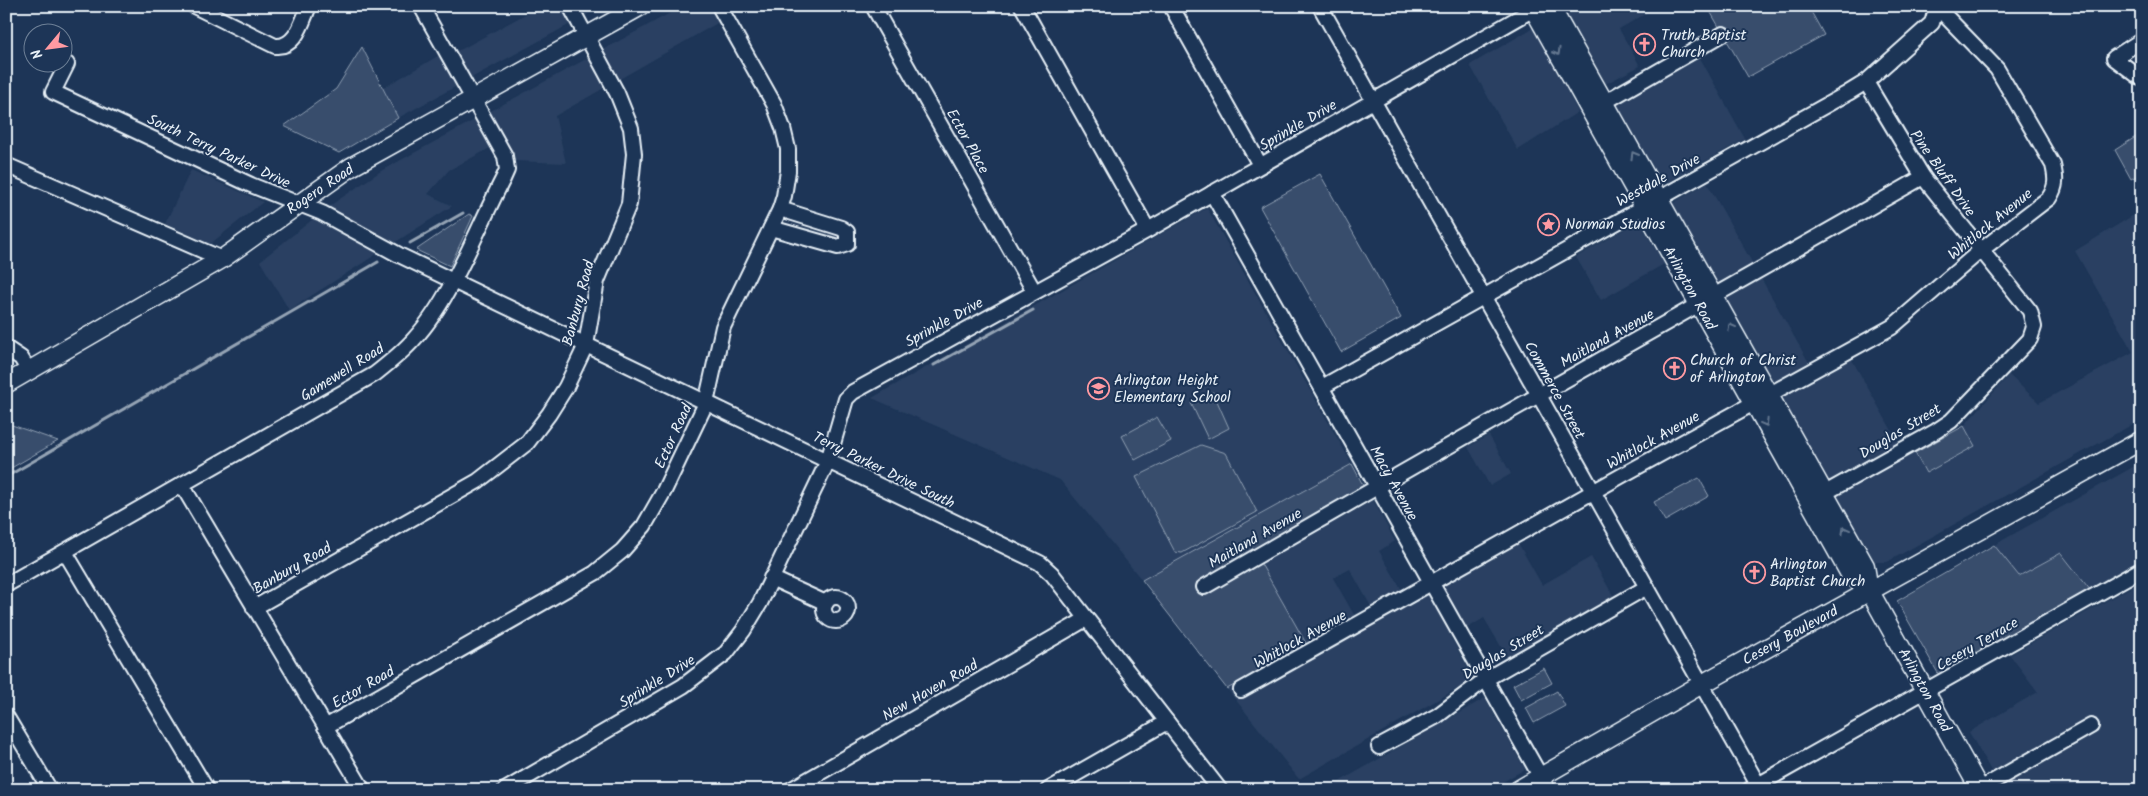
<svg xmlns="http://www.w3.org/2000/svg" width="2148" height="796" viewBox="0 0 2148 796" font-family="Kalam,sans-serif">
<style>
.built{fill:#2a4162;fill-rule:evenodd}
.green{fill:#374d6c;stroke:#909fb2}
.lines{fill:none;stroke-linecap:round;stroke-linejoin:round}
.stream{stroke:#95a4b5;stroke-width:3}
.minor-casing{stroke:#e8f1f8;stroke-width:18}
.major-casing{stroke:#e8f1f8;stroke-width:21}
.minor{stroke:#1d3557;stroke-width:14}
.major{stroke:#1d3557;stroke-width:18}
.oneway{stroke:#64778f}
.labels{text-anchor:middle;stroke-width:4;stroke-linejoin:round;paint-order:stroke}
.poi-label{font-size:15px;fill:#e8f1f8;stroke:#1d3557;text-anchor:start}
.street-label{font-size:15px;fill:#e8f1f8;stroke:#1d3557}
</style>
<rect width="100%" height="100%" fill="#1d3557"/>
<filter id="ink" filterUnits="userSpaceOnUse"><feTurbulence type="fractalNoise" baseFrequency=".02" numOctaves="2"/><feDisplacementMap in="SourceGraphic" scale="10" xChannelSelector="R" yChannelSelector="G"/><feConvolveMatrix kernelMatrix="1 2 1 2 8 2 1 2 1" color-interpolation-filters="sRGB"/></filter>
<g filter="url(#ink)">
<!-- built -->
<g class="built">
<polygon points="540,6 603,6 398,118 383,88 438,56 462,49"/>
<polygon points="683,6 711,6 719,22 555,116 566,163 515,161 492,147 449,170 428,194 452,206 289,310 260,261 331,205 381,171"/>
<polygon points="1562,6 1659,6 1619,29 1640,66 1605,84"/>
<polygon points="1533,28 1578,112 1518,150 1470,65"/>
<polygon points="1700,58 1745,139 1662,185 1617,104"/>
<polygon points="191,170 263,202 210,244 165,224"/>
<polygon points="1707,183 1817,377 1851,358 1900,445 1829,485 1671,204"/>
<polygon points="1207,208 1352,464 1142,580 1060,480 872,398"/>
<polygon points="2142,210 2142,419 1887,562 1874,562 1836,497 1915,453 1927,473 1975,446 1964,426 2009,375 2039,403 2133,352 2075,251"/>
<polygon points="1639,221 1664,264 1601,300 1576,257"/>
<polygon points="1489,435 1511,474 1490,486 1468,447"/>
<polygon points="2142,462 2142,562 2091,591 2061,553 2019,576 1994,545"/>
<path d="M1373 500 1395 541 1379 551 1403 592 1420 583 1427 595 1518 543 1542 585 1591 557 1615 599 1509 660 1484 618 1451 638 1474 679 1299 779 1227 689 1307 645 1261 564ZM1350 569 1373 610 1357 620 1333 578Z"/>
<polygon points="2142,581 2142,790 2002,790 1969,732 2038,692 2010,655"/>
<polygon points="1485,698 1525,769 1489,790 1325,790"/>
</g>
<!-- green -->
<g class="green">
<polygon points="1707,6 1808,6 1824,35 1748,77"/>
<polygon points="362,47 398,118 339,153 284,126 336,89"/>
<polygon points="2142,133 2142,173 2131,179 2115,150"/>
<polygon points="1320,174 1401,318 1341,352 1260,207"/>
<polygon points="469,214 473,216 450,266 416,250"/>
<polygon points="1213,392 1229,428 1208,439 1191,403"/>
<polygon points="1157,417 1171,441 1135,460 1122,436"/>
<polygon points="6,423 58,441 6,471"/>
<polygon points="1964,426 1975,446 1926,473 1915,453"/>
<polygon points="1201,445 1226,453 1257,512 1182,553 1175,552 1136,477"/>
<polygon points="1352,464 1364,487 1257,553 1261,564 1307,645 1227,689 1142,580"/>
<polygon points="1699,478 1709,496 1665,521 1654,502"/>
<polygon points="1994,545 2019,576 2061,553 2091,591 1939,675 1897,601"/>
<polygon points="1544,668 1552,683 1521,700 1513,685"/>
<polygon points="1557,691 1565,706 1534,723 1526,708"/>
</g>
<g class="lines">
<!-- stream -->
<g class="stream">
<polyline points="410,243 463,213"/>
<polyline points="934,365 1033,310"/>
<polyline points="6,477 378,262"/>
</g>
<defs>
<g id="minor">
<path d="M194 6 275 46C296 48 302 22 309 6"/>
<polyline points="873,6 1034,291"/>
<polyline points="1022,6 1148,230"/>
<polyline points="1171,6 1260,165"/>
<polyline points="1320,6 1761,790"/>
<polyline points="2142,40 2114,58 2142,79"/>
<polyline points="67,64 53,92 251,185 322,213 399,255 1040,563 1052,574 1220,790"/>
<polyline points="1596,107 1723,34"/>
<polyline points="6,165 222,259"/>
<polyline points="1212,193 1548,790"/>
<polyline points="771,228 838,247 847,244 847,232 841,228 780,209"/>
<polyline points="6,348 21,358 29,371"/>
<polyline points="1322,387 1848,93 1866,82 1932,23 1937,6"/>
<polyline points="182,485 363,790"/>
<polyline points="1816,498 1936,431 1951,421 2030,339 2034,327 2030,311 1923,177 1866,82"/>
<polyline points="65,552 207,790"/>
<polyline points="771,578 826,603"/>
<path d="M6 585 375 374C389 363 403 352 415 338 451 299 478 227 503 179L507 170 505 156 421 6"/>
<path d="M1204 587C1442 448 1683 314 1923 177"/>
<circle cx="836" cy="609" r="12"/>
<polyline points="254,608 478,481 527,443 549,414 566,387 586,345 597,281 629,204 634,154 631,128 617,93 570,6"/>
<path d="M1241 690 1621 476 1892 327 1980 251 2049 198C2057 186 2056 178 2053 165L1997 69 1936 6"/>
<polyline points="6,716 50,790"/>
<polyline points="325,727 595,573 622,551 644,526 664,491 706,403 723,327 780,209 784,196 788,171 788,149 783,128 774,104 719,6"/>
<polyline points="1379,747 1437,716 1486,679 1647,587"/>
<polyline points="505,790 683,686 726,653 743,631 760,603 828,461 846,399 853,392 1148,230 1539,6"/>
<polyline points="790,790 1086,619"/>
<polyline points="1048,790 1167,722"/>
<polyline points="1749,790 2142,569"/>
<polyline points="1978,790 2091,726"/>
</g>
<g id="major">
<polyline points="1532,6 1850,574 1869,590 1980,790"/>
<polyline points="1550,6 1865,566 1869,590"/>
<polyline points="6,384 222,259 351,167 641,6"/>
<polyline points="1518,790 1702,684 2142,440"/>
</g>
</defs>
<!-- minor casing -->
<use href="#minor" class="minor-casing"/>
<!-- major casing -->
<use href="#major" class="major-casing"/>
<!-- minor -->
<use href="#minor" class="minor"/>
<!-- major -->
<use href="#major" class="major"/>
</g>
<!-- one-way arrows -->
<defs><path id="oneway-chevron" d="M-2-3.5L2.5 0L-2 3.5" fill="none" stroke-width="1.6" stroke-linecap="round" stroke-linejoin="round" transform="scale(1.25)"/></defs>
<g class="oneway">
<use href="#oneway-chevron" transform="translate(1557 52) rotate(60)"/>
<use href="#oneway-chevron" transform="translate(1634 155) rotate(-120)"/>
<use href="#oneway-chevron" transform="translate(1731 327) rotate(-119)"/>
<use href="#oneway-chevron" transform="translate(1765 423) rotate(61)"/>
<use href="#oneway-chevron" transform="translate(1845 530) rotate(-119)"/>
</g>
</g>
<!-- icons -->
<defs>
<symbol id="church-ring" viewBox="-11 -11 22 22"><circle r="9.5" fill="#1d3557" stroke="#ff9aa2" stroke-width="1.5"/><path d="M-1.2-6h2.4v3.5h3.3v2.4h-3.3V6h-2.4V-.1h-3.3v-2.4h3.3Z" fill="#ff9aa2"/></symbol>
<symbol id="sight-ring" viewBox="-11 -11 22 22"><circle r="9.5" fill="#1d3557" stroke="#ff9aa2" stroke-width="1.5"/><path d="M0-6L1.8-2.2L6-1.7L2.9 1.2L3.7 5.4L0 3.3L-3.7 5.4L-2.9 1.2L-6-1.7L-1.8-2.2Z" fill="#ff9aa2"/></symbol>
<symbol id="school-ring" viewBox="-11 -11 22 22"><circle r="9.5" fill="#1d3557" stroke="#ff9aa2" stroke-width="1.5"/><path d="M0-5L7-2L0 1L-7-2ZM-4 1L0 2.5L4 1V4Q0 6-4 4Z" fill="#ff9aa2"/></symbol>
</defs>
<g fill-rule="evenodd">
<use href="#church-ring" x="1632" y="32" width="25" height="25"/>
<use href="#sight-ring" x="1536" y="212" width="25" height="25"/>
<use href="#church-ring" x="1662" y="356" width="25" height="25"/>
<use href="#school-ring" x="1086" y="376" width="25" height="25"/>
<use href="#church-ring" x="1742" y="560" width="25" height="25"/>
</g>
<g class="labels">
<!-- poi labels -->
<g class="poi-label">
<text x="1661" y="40">Truth Baptist<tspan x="1661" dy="17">Church</tspan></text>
<text x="1565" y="229">Norman Studios</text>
<text x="1690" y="365">Church of Christ<tspan x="1690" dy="17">of Arlington</tspan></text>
<text x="1114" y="385">Arlington Height<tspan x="1114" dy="17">Elementary School</tspan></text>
<text x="1770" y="569">Arlington<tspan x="1770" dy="17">Baptist Church</tspan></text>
</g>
<!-- street labels -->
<g class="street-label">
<text transform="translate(1298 125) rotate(-30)" y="5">Sprinkle Drive</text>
<text transform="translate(968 141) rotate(61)" y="5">Ector Place</text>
<text transform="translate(219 151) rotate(25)" y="5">South Terry Parker Drive</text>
<text transform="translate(1943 173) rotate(55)" y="5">Pine Bluff Drive</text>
<text transform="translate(1658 180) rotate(-29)" y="5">Westdale Drive</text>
<text transform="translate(320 189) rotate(-34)" y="5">Rogero Road</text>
<text transform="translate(1990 224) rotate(-39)" y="5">Whitlock Avenue</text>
<text transform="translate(1690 288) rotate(61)" y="5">Arlington Road</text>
<text transform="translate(578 303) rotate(-75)" y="5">Banbury Road</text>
<text transform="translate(944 322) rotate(-29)" y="5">Sprinkle Drive</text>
<text transform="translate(1607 338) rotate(-29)" y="5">Maitland Avenue</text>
<text transform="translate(342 372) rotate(-32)" y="5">Gamewell Road</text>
<text transform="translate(1555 390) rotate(61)" y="5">Commerce Street</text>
<text transform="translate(1900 431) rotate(-31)" y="5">Douglas Street</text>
<text transform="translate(673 436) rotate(-65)" y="5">Ector Road</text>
<text transform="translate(1653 440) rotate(-29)" y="5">Whitlock Avenue</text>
<text transform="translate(884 470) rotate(26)" y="5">Terry Parker Drive South</text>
<text transform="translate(1394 483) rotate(61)" y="5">Macy Avenue</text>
<text transform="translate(1255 538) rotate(-30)" y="5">Maitland Avenue</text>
<text transform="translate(292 568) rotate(-30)" y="5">Banbury Road</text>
<text transform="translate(1790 635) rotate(-29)" y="5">Cesery Boulevard</text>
<text transform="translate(1300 639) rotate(-29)" y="5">Whitlock Avenue</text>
<text transform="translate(1977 644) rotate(-30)" y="5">Cesery Terrace</text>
<text transform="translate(1503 652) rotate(-31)" y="5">Douglas Street</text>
<text transform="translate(657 681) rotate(-32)" y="5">Sprinkle Drive</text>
<text transform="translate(363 687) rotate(-30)" y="5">Ector Road</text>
<text transform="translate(930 690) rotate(-30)" y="5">New Haven Road</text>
<text transform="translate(1925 690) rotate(61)" y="5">Arlington Road</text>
</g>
</g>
<!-- margin -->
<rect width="2148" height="796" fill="none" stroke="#1d3557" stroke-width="25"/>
<rect x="12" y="12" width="2123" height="771" fill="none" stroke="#e8f1f8" stroke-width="2" filter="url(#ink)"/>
<!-- north arrow -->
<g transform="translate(48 48) rotate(241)"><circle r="24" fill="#1d3557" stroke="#6e8097"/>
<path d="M0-4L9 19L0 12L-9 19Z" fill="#ff9aa2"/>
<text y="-8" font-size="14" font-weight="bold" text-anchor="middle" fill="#e8f1f8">N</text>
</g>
</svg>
